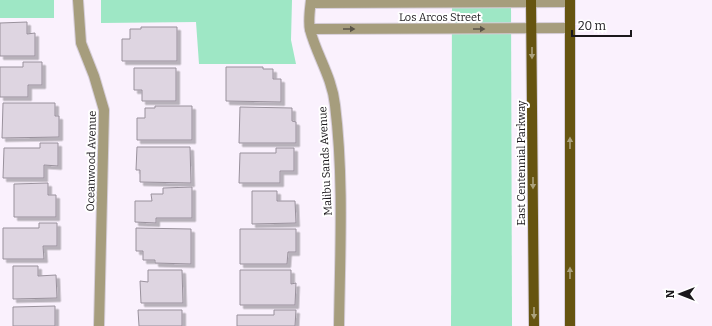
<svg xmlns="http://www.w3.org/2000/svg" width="712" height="326" viewBox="0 0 712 326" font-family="Bitter,serif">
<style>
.green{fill:#9ee7c5}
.building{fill:#ded5e1;stroke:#99919c;filter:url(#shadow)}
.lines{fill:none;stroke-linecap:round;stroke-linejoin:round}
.minor-casing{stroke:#d6ced9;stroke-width:12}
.major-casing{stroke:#d6ced9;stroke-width:12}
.minor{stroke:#a69d7d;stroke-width:10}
.major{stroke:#665410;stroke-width:10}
.oneway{fill:#5a5448}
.oneway2{fill:#aba17c}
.labels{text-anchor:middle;stroke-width:4;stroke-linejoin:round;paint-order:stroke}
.street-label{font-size:11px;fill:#1b181c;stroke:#fff}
</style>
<defs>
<filter id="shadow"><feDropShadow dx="3.5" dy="3.5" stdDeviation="0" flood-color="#0004"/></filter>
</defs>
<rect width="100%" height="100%" fill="#faf1fd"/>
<!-- green -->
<g class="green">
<rect x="0" y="0" width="54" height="18"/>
<polygon points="101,0 292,0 291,40 296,64 199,64 196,22 101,23"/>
<polygon points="452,0 511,0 512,326 451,326"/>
</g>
<!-- building -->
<g class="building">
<polygon points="27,22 27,34 35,33 35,56 0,56 0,23"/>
<polygon points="141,27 177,27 177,61 122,61 122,39 130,39 130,29 141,29"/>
<polygon points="23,62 42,62 42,85 28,85 28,97 0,97 0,67 23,67"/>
<polygon points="226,67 263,67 263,69 273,69 273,79 281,79 281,102 226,101"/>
<polygon points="134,68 176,68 176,101 142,101 142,90 134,90"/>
<polygon points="3,103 55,103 55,116 59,116 59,137 2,138"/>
<polygon points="155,106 192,106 192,140 137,140 137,118 145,118 145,108 155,108"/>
<polygon points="240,107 292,108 292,121 296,122 296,143 239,143"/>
<polygon points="40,143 58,143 58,166 44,165 44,178 3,178 4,148 40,148"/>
<polygon points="137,147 190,147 191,183 140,182 140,170 136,170"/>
<polygon points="276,148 294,148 294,171 280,171 280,183 239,183 240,153 276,153"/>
<polygon points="48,183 48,195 56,195 56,217 14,217 14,184"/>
<polygon points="192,187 192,218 156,218 156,223 135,222 135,201 152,201 151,194 163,194 163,188"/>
<polygon points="252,191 277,191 277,201 295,201 296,223 252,224"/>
<polygon points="39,223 57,223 57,246 43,246 44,259 3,259 3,228 39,228"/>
<polygon points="136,228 191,229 191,264 155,263 155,260 143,260 143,251 136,251"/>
<polygon points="240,229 296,229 296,252 288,252 287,264 240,264"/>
<polygon points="13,266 38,266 38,276 56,275 57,298 13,299"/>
<polygon points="148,270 182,270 183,303 141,303 140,281 148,282"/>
<polygon points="240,270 291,270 291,284 296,283 295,305 240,305"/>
<polygon points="55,306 55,326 13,326 13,307"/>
<polygon points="138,310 182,310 182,326 139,326"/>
<polygon points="274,310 296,310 295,326 237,326 237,315 274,315"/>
</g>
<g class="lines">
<defs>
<g id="minor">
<polyline points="78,0 81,43 94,76 104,110 99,326"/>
<path d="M311 0C310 9 308 21 310 30 317 56 332 77 335 105 344 178 340 253 339 326"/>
<polyline points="311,3 570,2"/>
<polyline points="310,29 570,28"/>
</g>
<g id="major">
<polyline points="531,0 534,326"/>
<polyline points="570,0 570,326"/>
</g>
</defs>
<!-- minor casing -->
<use href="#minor" class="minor-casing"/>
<!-- major casing -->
<use href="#major" class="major-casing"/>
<!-- minor -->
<use href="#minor" class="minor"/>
<!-- major -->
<use href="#major" class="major"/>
</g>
<!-- one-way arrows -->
<defs><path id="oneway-solid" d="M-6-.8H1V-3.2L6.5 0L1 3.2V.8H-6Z"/></defs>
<g class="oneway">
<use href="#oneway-solid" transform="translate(349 29)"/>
<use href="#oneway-solid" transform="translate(479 29)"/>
</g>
<g class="oneway2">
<use href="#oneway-solid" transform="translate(532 53) rotate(90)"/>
<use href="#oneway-solid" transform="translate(570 143) rotate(-90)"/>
<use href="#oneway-solid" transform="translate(533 183) rotate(90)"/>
<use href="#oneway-solid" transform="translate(570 273) rotate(-90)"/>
<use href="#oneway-solid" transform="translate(534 313) rotate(90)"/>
</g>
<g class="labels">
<!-- street labels -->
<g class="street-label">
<text x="440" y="21">Los Arcos Street</text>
<text transform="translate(91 161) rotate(-89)" y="4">Oceanwood Avenue</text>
<text transform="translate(325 161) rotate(-93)" y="4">Malibu Sands Avenue</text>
<text transform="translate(521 163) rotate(-90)" y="4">East Centennial Parkway</text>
</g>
</g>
<!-- north arrow -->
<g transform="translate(680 294) rotate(270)" stroke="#ffffff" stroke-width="3" paint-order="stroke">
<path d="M0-3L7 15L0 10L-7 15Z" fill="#1b181c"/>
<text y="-6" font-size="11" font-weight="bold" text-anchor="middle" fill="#1b181c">N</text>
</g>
<!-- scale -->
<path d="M572 30v6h59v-6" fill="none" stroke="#1b181c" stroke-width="2"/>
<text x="578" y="30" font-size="12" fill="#1b181c" stroke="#ffffff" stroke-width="3" paint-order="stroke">20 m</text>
</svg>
